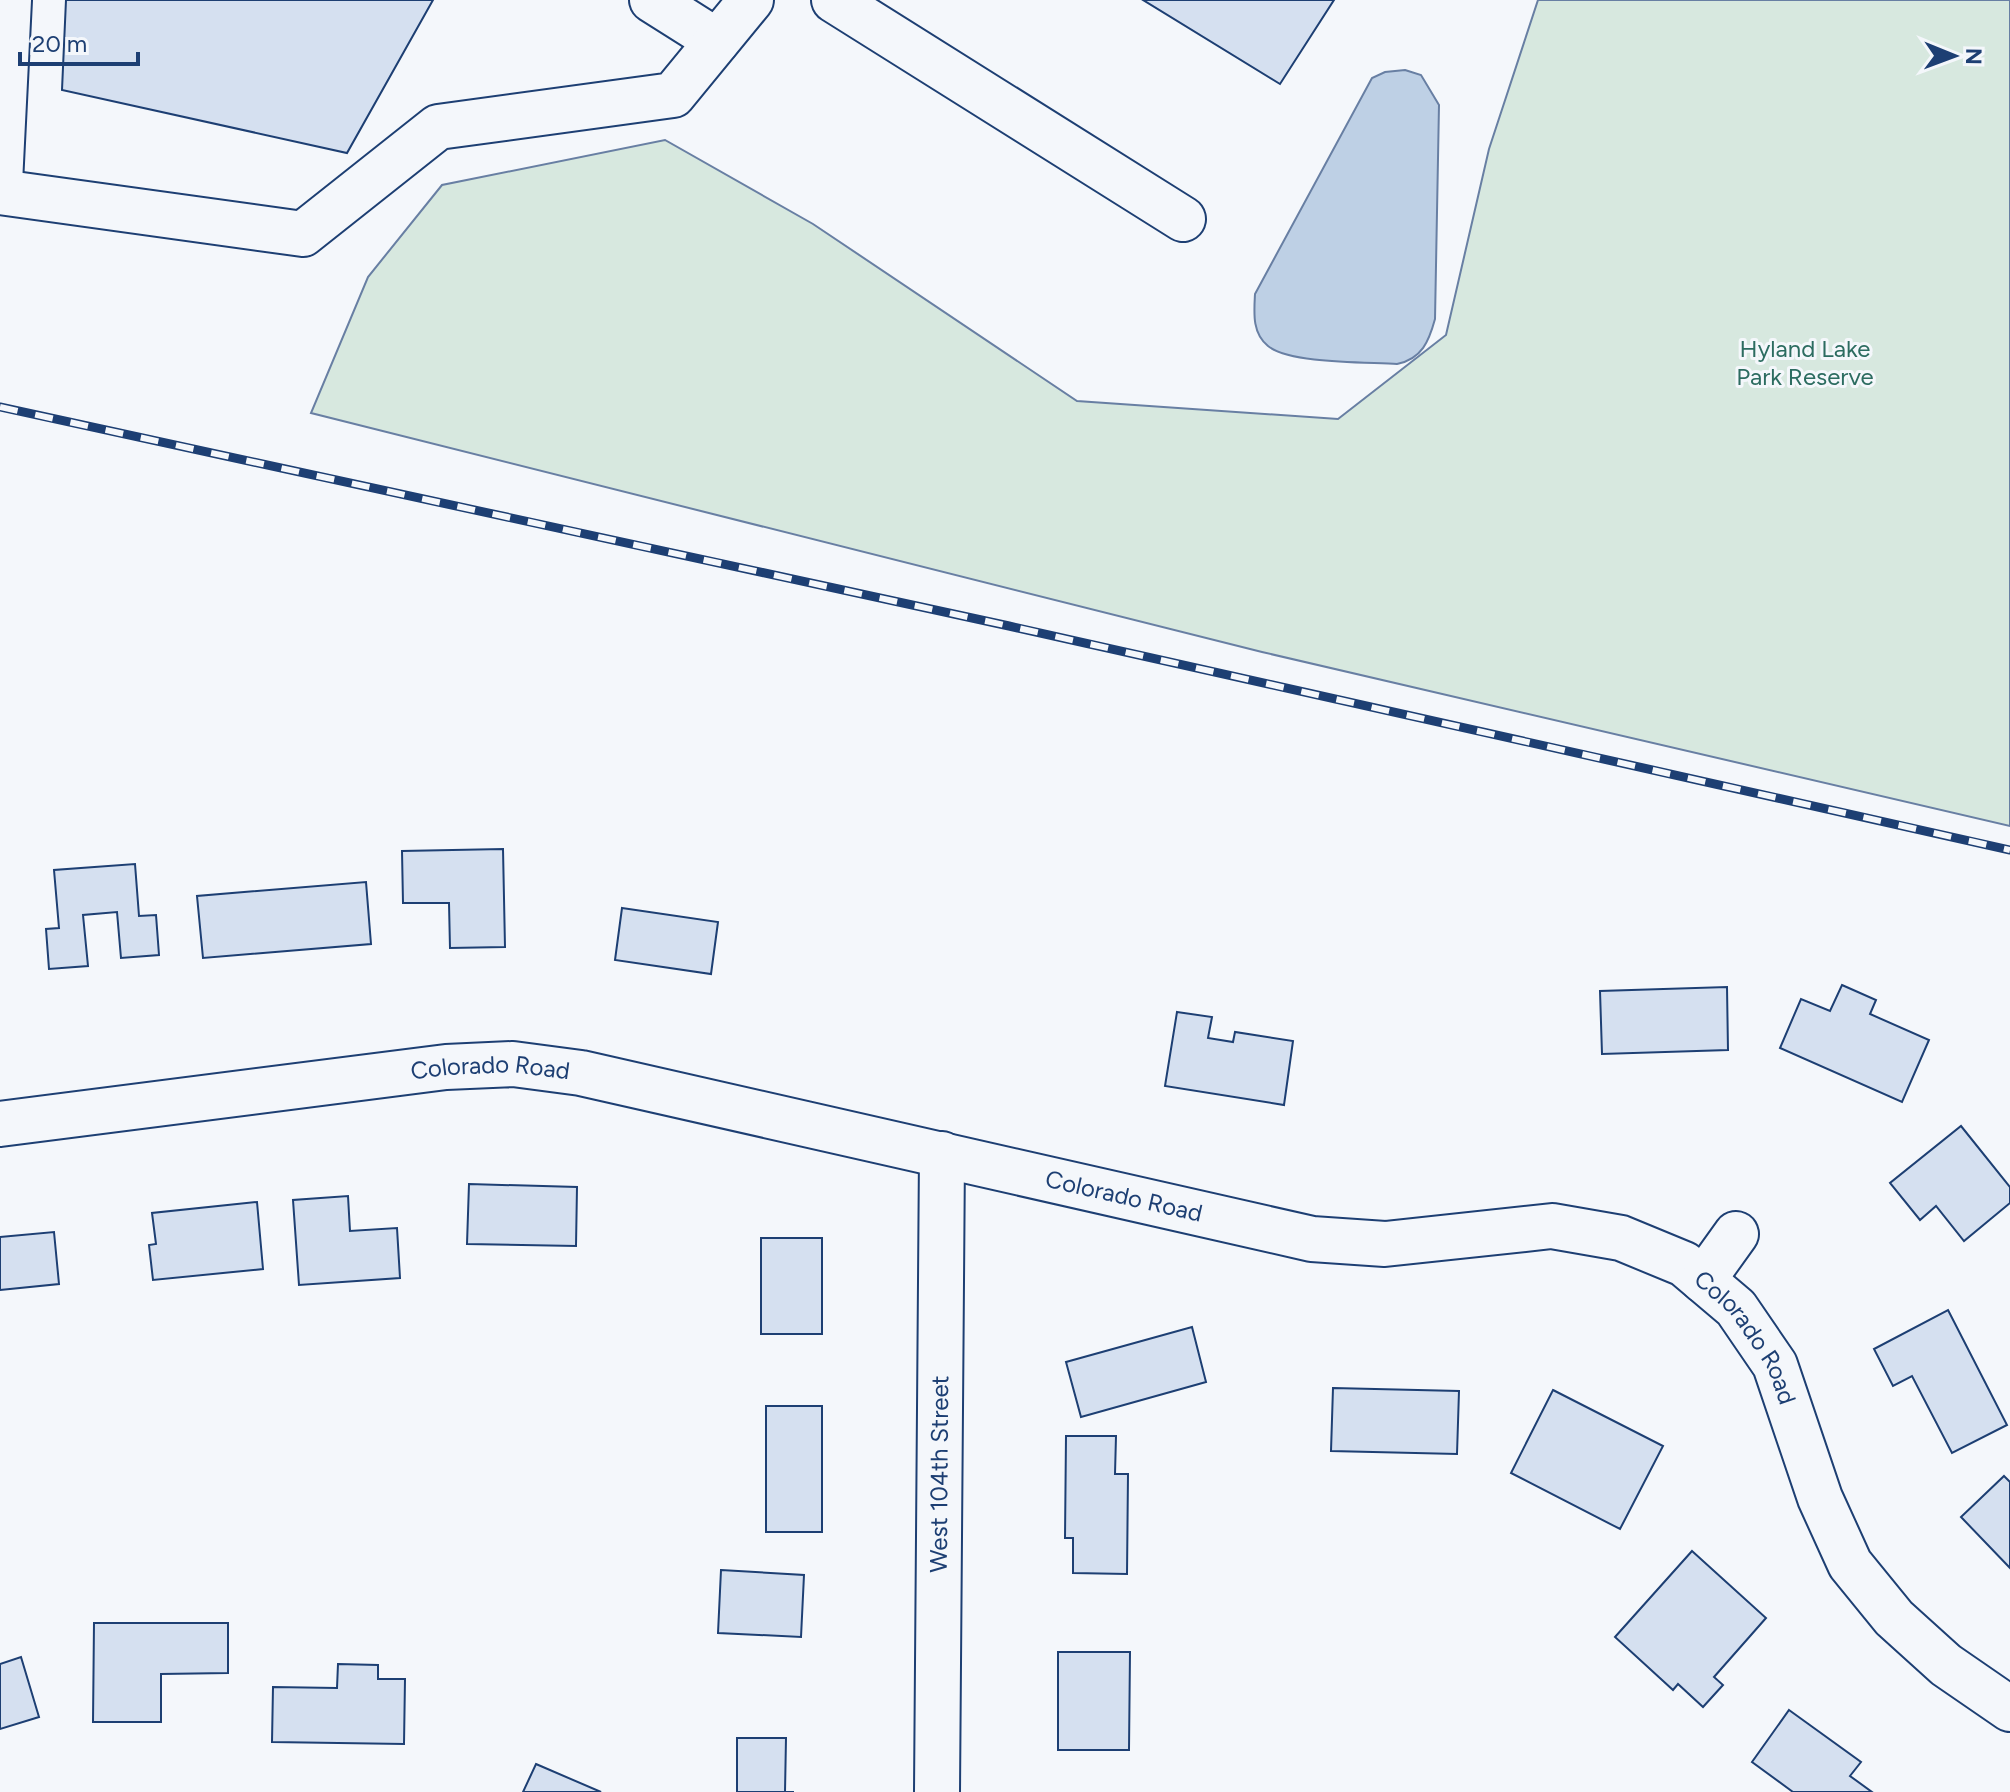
<svg xmlns="http://www.w3.org/2000/svg" width="2010" height="1792" viewBox="0 0 2010 1792" font-family="Figtree,sans-serif">
<style>
.green{fill:#d7e8df;stroke:#687fa3;stroke-width:2}
.water{fill:#bed0e5;stroke:#687fa3;stroke-width:2}
.building{fill:#d5e0f0;stroke:#1d3f73;stroke-width:2}
.lines{fill:none;stroke-linecap:round;stroke-linejoin:round}
.minor-casing{stroke:#1d3f73;stroke-width:48}
.minor{stroke:#f4f7fb;stroke-width:44}
.rail-casing{stroke:#1d3f73;stroke-width:9}
.rail{stroke:#f4f7fb;stroke-width:6;stroke-dasharray:18;stroke-linecap:butt}
.labels{text-anchor:middle;stroke-width:6;stroke-linejoin:round;paint-order:stroke}
.park-label{font-size:24px;fill:#2c6c60;stroke:#f4f7fb}
.street-label{font-size:24px;fill:#1d3f73;stroke:#f4f7fb}
</style>
<rect width="100%" height="100%" fill="#f4f7fb"/>
<!-- green -->
<polygon class="green" points="1538,0 2010,0 2010,826 1262,652 311,413 368,277 442,185 665,140 813,224 1077,401 1338,419 1446,335 1489,149"/>
<!-- water -->
<path class="water" d="M1405 70 1421 75 1439 105 1435 319C1429 341 1422 359 1397 364 1367 362 1290 364 1268 346 1252 333 1254 313 1255 294L1372 78 1385 72Z"/>
<!-- building -->
<g class="building">
<polygon points="66,0 433,0 347,153 62,90"/>
<polygon points="1143,0 1334,0 1280,84"/>
<polygon points="503,849 505,947 450,948 449,903 403,903 402,851"/>
<polygon points="135,864 139,916 156,915 159,955 121,958 117,912 83,915 88,966 49,969 46,929 59,928 54,870"/>
<polygon points="366,882 371,944 203,958 197,896"/>
<polygon points="622,908 718,922 711,974 615,960"/>
<polygon points="1842,985 1876,1000 1870,1014 1929,1040 1902,1102 1780,1048 1801,999 1830,1011"/>
<polygon points="1727,987 1728,1050 1602,1054 1600,991"/>
<polygon points="1177,1012 1212,1017 1208,1038 1233,1042 1235,1032 1293,1041 1284,1105 1165,1086"/>
<polygon points="1961,1126 2010,1187 2010,1203 1964,1241 1936,1206 1920,1220 1890,1183"/>
<polygon points="469,1184 577,1187 576,1246 467,1244"/>
<polygon points="348,1196 350,1231 397,1228 400,1278 299,1285 293,1200"/>
<polygon points="257,1202 263,1269 153,1280 149,1245 156,1244 152,1213"/>
<polygon points="54,1232 59,1284 0,1290 0,1237"/>
<rect x="761" y="1238" width="61" height="96"/>
<polygon points="1948,1310 2007,1425 1952,1453 1912,1376 1893,1386 1874,1349"/>
<polygon points="1192,1327 1206,1382 1081,1417 1066,1362"/>
<polygon points="1333,1388 1459,1391 1457,1454 1331,1451"/>
<polygon points="1553,1390 1663,1446 1620,1529 1511,1473"/>
<rect x="766" y="1406" width="56" height="126"/>
<polygon points="1066,1436 1116,1436 1115,1474 1128,1474 1127,1574 1073,1573 1073,1538 1065,1538"/>
<polygon points="2004,1476 2010,1482 2010,1568 1961,1517"/>
<polygon points="1692,1551 1766,1618 1714,1677 1723,1685 1703,1707 1678,1684 1673,1690 1615,1637"/>
<polygon points="721,1570 804,1575 801,1637 718,1633"/>
<polygon points="94,1623 228,1623 228,1673 161,1674 161,1722 93,1722"/>
<polygon points="1058,1652 1130,1652 1129,1750 1058,1750"/>
<polygon points="21,1657 39,1717 0,1729 0,1664"/>
<polygon points="338,1664 378,1665 378,1679 405,1679 404,1744 272,1742 273,1687 337,1688"/>
<polygon points="1789,1710 1861,1762 1850,1776 1872,1792 1793,1792 1752,1762"/>
<polygon points="737,1738 786,1738 785,1792 794,1792 737,1792"/>
<polygon points="536,1764 601,1792 523,1792"/>
</g>
<g class="lines">
<defs>
<g id="minor">
<polyline points="652,0 717,41"/>
<polyline points="834,0 1183,219"/>
<polyline points="0,183 9,0"/>
<polyline points="0,192 303,234 438,127 673,95 751,0"/>
<path id="s1" d="M0 1124 446 1067 513 1064 581 1073 1312 1239 1385 1244 1552 1226 1621 1238 1684 1264 1736 1308 1775 1365 1820 1498 1850 1564 1894 1618 1946 1665 2010 1709"/>
<polyline points="1703,1280 1736,1234"/>
<path id="s2" d="M937 1792 942 1154"/>
</g>
</defs>
<!-- minor casing -->
<use href="#minor" class="minor-casing"/>
<!-- minor -->
<use href="#minor" class="minor"/>
<defs>
<polyline id="rail" points="0,407 1009,626 2010,850"/>
</defs>
<!-- rail casing -->
<use href="#rail" class="rail-casing"/>
<!-- rail -->
<use href="#rail" class="rail"/>
</g>
<g class="labels">
<!-- park labels -->
<g class="park-label">
<text x="1805" y="357">Hyland Lake<tspan x="1805" dy="28">Park Reserve</tspan></text>
</g>
<!-- street labels -->
<g class="street-label">
<text dy="8" stroke="none"><textPath href="#s1" startOffset="494">Colorado Road</textPath></text>
<text dy="8" stroke="none"><textPath href="#s1" startOffset="1142">Colorado Road</textPath></text>
<text dy="8" stroke="none"><textPath href="#s1" startOffset="1812">Colorado Road</textPath></text>
<text dy="8" stroke="none"><textPath href="#s2" startOffset="318">West 104th Street</textPath></text>
</g>
</g>
<!-- north arrow -->
<g transform="translate(1954 56) rotate(91)" stroke="#f4f7fb" stroke-width="6" paint-order="stroke">
<path d="M0-6L14 30L0 20L-14 30Z" fill="#1d3f73"/>
<text y="-12" font-size="22" font-weight="bold" text-anchor="middle" fill="#1d3f73">N</text>
</g>
<!-- scale -->
<path d="M20 52v12h118v-12" fill="none" stroke="#1d3f73" stroke-width="4"/>
<text x="32" y="52" font-size="24" fill="#1d3f73" stroke="#f4f7fb" stroke-width="6" paint-order="stroke">20 m</text>
</svg>
